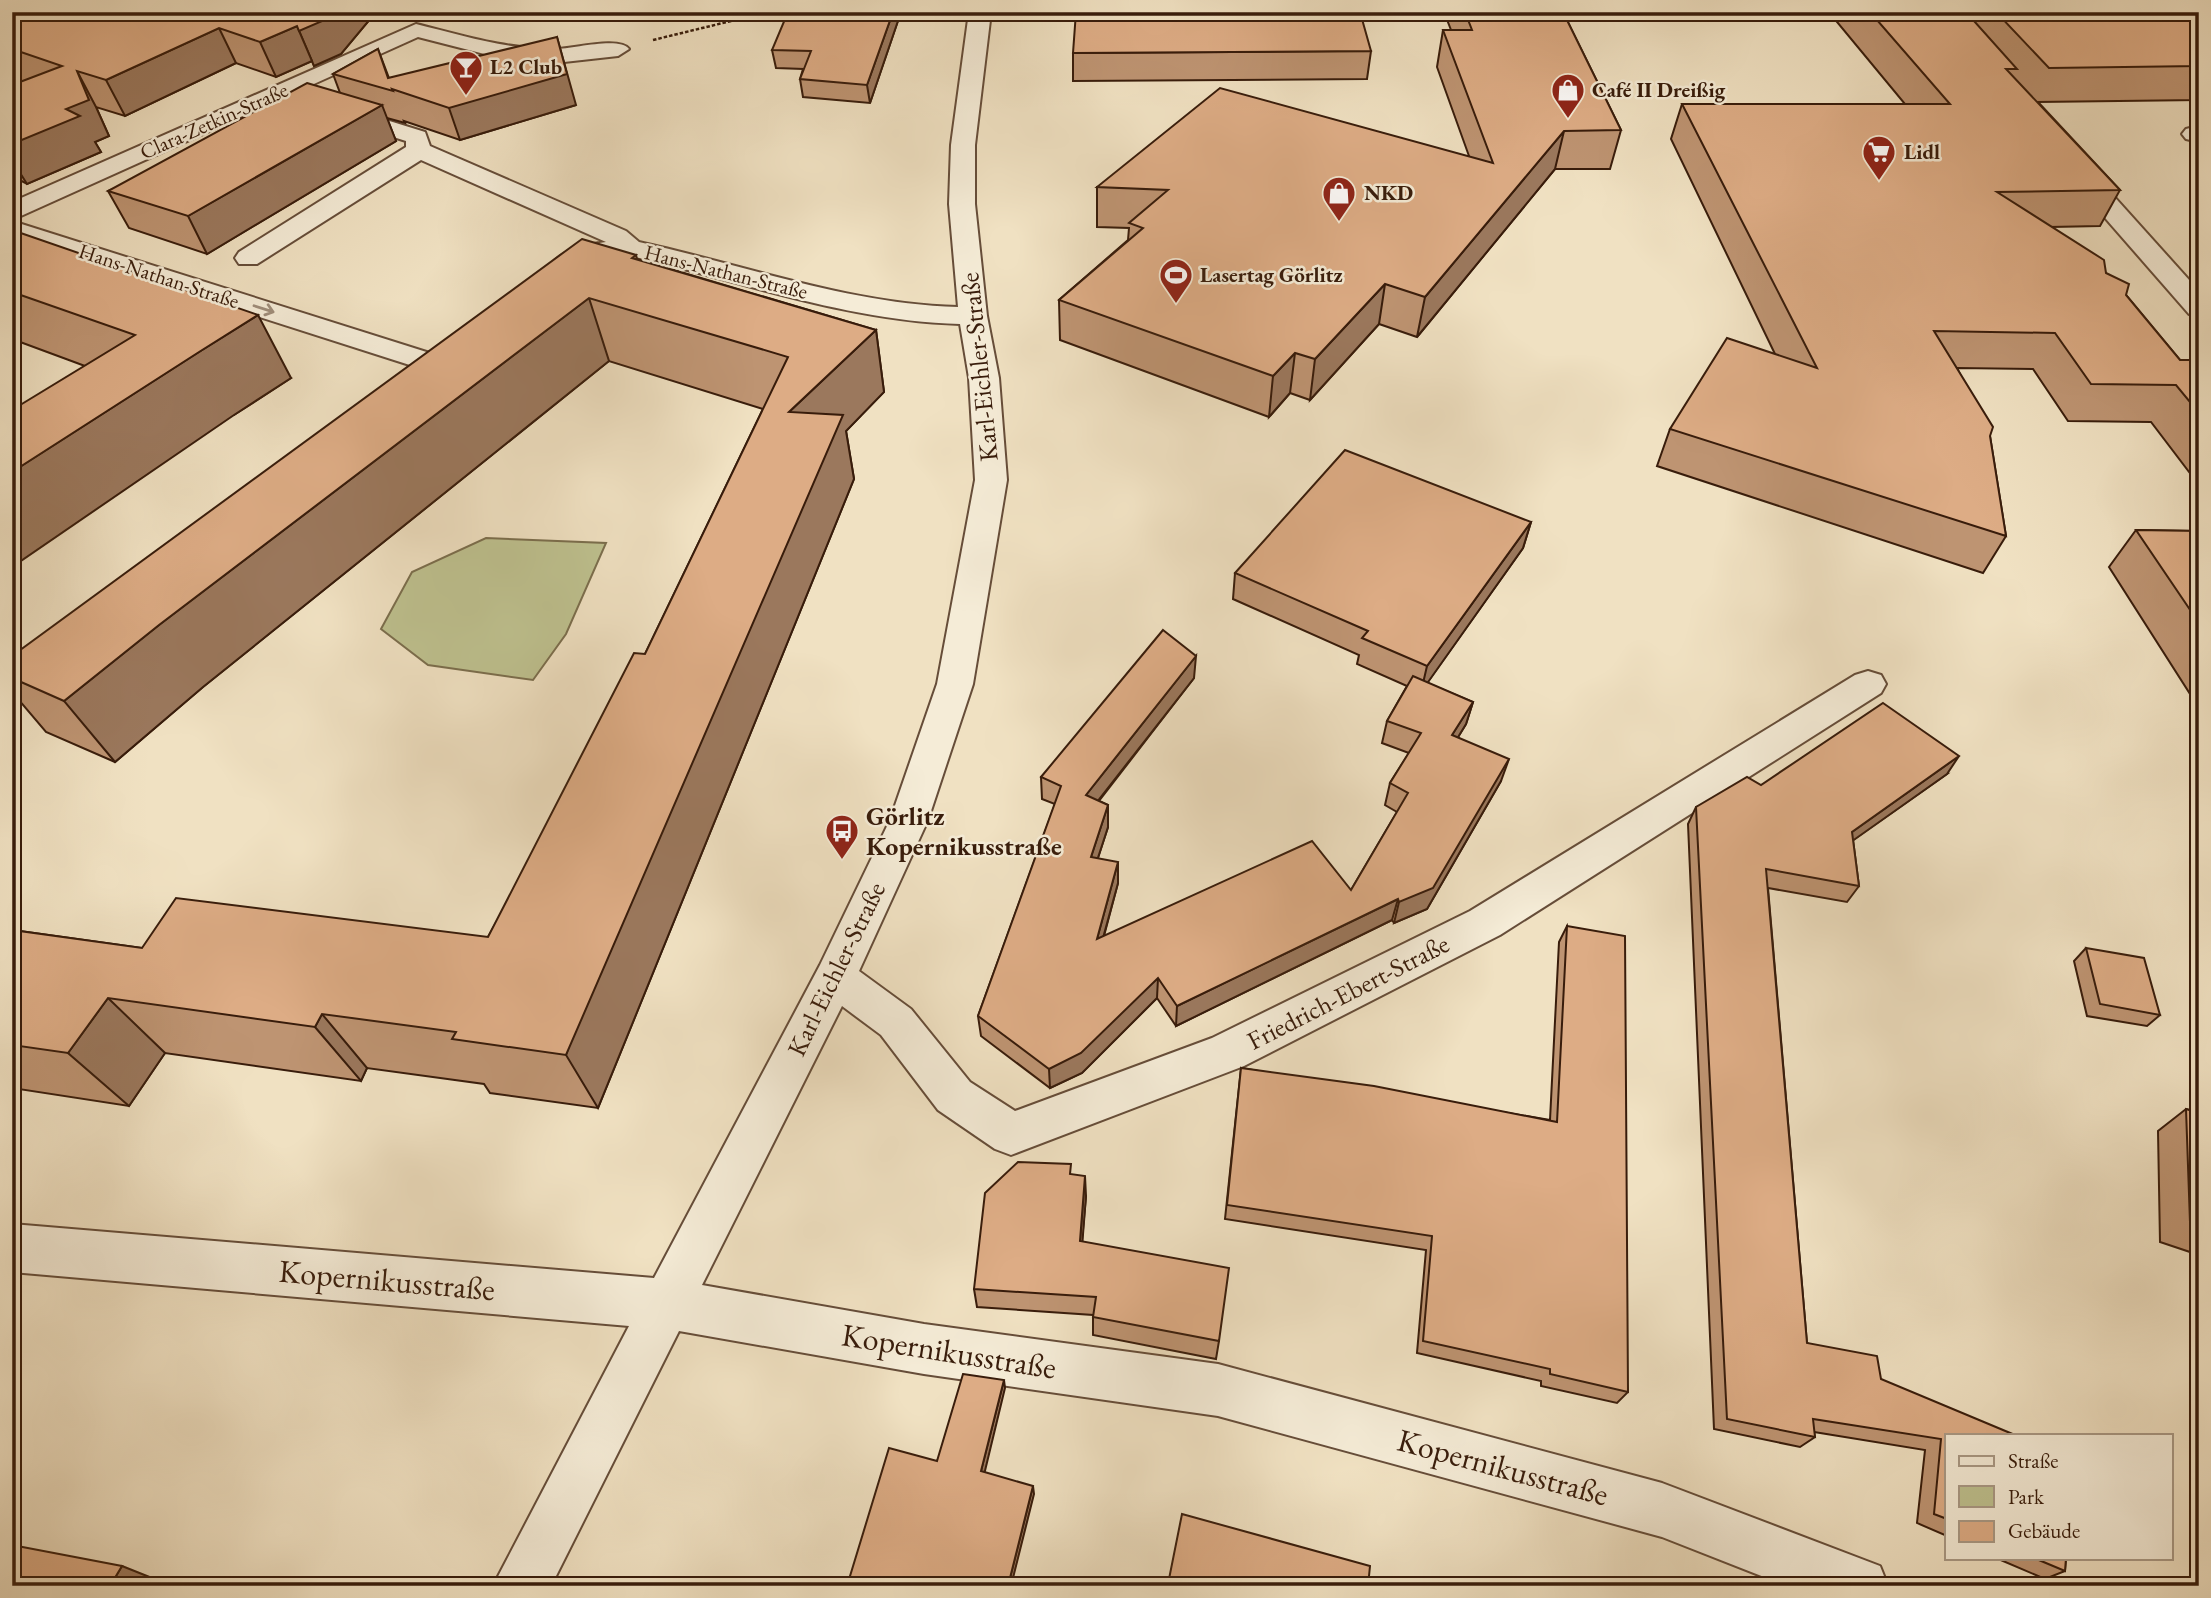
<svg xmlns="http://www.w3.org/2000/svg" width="2211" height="1598" viewBox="0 0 2211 1598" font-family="'EB Garamond',serif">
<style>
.green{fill:#bec18f;stroke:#7b6e4d;stroke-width:2}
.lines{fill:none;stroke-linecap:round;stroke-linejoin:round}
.minor-casing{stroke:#664d39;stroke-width:4}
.path{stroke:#381c0b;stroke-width:2.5;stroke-dasharray:3.5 2;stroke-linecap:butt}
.minor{fill:#f5ecd7;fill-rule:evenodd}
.wall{fill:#be9472;stroke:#381c0b;stroke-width:2}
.shaded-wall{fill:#9b785d;stroke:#381c0b;stroke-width:2}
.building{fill:#ddac85;stroke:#381c0b;stroke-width:2}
.oneway{stroke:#a08e7b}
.labels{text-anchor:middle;stroke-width:5;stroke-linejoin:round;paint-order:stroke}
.far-poi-label{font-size:21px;font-weight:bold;fill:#381c0b;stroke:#f5ecd7;text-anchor:start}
.far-street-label{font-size:21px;fill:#381c0b;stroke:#f5ecd7}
.street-label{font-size:26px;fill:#381c0b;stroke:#f5ecd7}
.poi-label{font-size:26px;font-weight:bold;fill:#381c0b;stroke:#f5ecd7;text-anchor:start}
.near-street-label{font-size:32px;fill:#381c0b;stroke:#f5ecd7}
</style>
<rect width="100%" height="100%" fill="#f0e1c2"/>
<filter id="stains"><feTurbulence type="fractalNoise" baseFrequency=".00286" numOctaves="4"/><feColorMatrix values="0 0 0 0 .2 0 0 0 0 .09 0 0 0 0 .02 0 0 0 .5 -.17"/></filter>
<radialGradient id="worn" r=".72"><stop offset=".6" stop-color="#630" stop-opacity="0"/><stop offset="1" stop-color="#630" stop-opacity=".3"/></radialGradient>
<!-- green -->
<polygon class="green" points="486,538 606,543 566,634 533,680 428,665 381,629 412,572"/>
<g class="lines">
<defs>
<g id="minor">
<path d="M969 12H991L975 145V204L987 316 999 378 1007 480 973 684 928 820 859 971 911 1009 970 1082 1015 1111 1212 1038 1470 911 1855 675 1868 671 1881 675 1886 684 1881 693 1500 935 1244 1066 1011 1155 995 1149 938 1110 881 1035 842 1006 702 1285 924 1324 1218 1364 1662 1483 1880 1566 1888 1586H1787L1662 1537 1218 1416 924 1374 679 1331 551 1586H493L629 1326 12 1272V1224L654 1278 820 965 890 820 937 684 975 480 969 378 960 324C846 321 738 280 627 255L601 258 564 273 555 271 551 265C561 250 589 244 606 242L421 160 257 264H239L235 258 239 252 406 147V141L333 118 329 113 333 108 341 106 425 132 430 146 626 231 639 242C745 265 848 304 958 307L949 204 951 145Z"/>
<path d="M416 24C461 35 508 50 555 49 572 49 620 36 629 49L618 56 555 63 504 59 418 37 12 220V202Z"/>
<polygon points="2194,127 2199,128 2199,142 2186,139 2182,134 2186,129"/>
<polygon points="2074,160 2083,162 2199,291 2199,316 2189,314 2065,172 2062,167 2065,162"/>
<polygon points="12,221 436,355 440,361 436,367 426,370 416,367 12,238"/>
</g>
</defs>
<!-- minor casing -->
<use href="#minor" class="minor-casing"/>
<!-- path -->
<polyline class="path" points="653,40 768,12"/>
<!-- minor -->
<use href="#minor" class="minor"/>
</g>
<!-- wall -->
<g class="wall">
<polygon points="12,12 376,12 341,54 314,66 312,61 276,77 236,63 125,116 96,107 109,136 95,142 101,152 27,184 14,177 12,178 12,85 22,81 12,78"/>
<polygon points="901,12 870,103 803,97 800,79 803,69 776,68 772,50"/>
<polygon points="1444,12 1563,12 1621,130 1610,169 1555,169 1417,337 1379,324 1310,400 1290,393 1269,417 1060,340 1059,300 1128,240 1129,228 1097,227 1097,187 1469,156 1437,67 1443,30 1451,30"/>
<polygon points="1800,12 2199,12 2199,100 2038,102 2120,190 2100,226 2051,227 2106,273 2126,295 2180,360 2199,360 2199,485 2151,422 2068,421 2033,369 1957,368 1990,436 2006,536 1983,573 1657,466 1670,429 1775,354 1671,139 1682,104 1905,104 1833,17 1804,18"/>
<polygon points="378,49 389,78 576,105 460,140 404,121 405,123 387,118 396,141 207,254 129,228 108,191 340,93 333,74"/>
<polygon points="1371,51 1367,79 1073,81 1073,53"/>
<polygon points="12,230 291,378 234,415 85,366 12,339"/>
<polygon points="636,255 637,259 876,330 884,392 846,431 854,479 598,1108 490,1093 484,1084 367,1068 361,1081 165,1053 129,1106 12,1088 12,930 142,948 488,937 645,654 763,409 609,361 203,687 115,762 46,732 12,692 12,656"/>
<polygon points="1531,522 1523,548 1427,683 1473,702 1466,724 1458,737 1501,781 1427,909 1394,923 1392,920 1176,1026 1157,998 1082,1073 1050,1088 981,1036 978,1016 1055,804 1042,799 1041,777 1194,678 1099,801 1108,805 1108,827 1098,858 1118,883 1104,936 1351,890 1397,812 1385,805 1390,783 1409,753 1382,743 1387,721 1407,686 1357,664 1359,655 1233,599 1235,573"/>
<polygon points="2136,530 2199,531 2199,708 2109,567"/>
<polygon points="1947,774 1853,840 1859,886 1847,902 1768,888 1807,1343 1881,1379 1947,1435 1947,1536 1917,1523 1925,1450 1814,1432 1815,1437 1800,1447 1714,1429 1688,824 1696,807 1761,785"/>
<polygon points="1567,926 1628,1392 1617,1403 1541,1386 1541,1381 1417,1353 1426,1250 1225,1219 1241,1068 1550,1120 1559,942"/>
<polygon points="2086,948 2160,1015 2147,1026 2087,1016 2074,961"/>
<polygon points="2186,1109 2199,1113 2199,1255 2160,1242 2158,1131"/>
<polygon points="1071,1175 1086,1196 1082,1241 1219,1341 1216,1359 1093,1335 1093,1315 977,1307 974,1289"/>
<polygon points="1996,1558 2066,1558 2065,1571 2045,1579"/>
</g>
<!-- shaded-wall -->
<g class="shaded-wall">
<polygon points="333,12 376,12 341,54 314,66 299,31"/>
<polygon points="893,12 901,12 870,103 867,85"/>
<polygon points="297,26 312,61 276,77 260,42"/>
<polygon points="219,28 236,63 125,116 106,80"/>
<polygon points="557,37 576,105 460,140 449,108"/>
<polygon points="77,71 96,107 109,136 95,142 101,152 27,184 12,160 12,144 66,109"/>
<polygon points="382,105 396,141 207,254 188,216"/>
<polygon points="1564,131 1555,169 1417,337 1425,297"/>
<polygon points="1385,284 1379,324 1310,400 1315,359"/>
<polygon points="589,298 609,361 203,687 115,762 64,701 159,625"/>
<polygon points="258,315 291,378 234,415 12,567 12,472 199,352"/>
<polygon points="876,330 884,392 846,431 854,479 598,1108 566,1055 789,412"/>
<polygon points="1295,353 1290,393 1269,417 1273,376"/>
<polygon points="1531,522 1523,548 1421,692 1427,666"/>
<polygon points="1196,656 1194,678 1086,816 1086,795"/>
<polygon points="1473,702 1466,724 1446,757 1452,735"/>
<polygon points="1959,756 1947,774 1841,849 1852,832"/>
<polygon points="1509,759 1501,781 1427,909 1394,923 1399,902"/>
<polygon points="1108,805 1108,827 1091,879 1091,857"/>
<polygon points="1118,862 1118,883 1097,960 1097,939"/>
<polygon points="1398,899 1392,920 1176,1026 1177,1006"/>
<polygon points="1158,978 1157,998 1082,1073 1050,1088 1049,1069"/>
<polygon points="108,998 165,1053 129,1106 68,1053"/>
<polygon points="322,1014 367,1068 361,1081 315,1027"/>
<polygon points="1085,1176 1086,1196 1081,1260 1080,1241"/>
<polygon points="1004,1380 1005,1388 983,1479 981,1471"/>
<polygon points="1033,1486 1034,1494 1011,1586 1008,1586"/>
<polygon points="122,1566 172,1586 110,1586"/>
</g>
<!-- building -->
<g class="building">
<polygon points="12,12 333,12 327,19 299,31 297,26 260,42 219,28 106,80 77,71 89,100 66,109 80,116 12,144 12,85 62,66 12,49"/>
<polygon points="788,12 893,12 867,85 800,79 811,51 772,50"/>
<polygon points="1076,12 1360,12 1371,51 1073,53"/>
<polygon points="1465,12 1563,12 1621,130 1564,131 1425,297 1385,284 1315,359 1295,353 1273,376 1059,300 1143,228 1129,223 1168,190 1097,187 1220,88 1493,163 1443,30 1472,30"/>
<polygon points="1870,12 1966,12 2017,69 2006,69 2120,190 1997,192 2104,260 2106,273 2129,284 2126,295 2180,360 2199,360 2199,413 2176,385 2091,384 2055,333 1934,331 1993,427 1990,436 2006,536 1670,429 1727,338 1817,368 1682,104 1950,104"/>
<polygon points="1996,12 2199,12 2199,66 2049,68"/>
<polygon points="557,37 567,74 449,108 392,89 393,91 333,74 378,49 388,78"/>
<polygon points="307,83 382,105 188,216 108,191"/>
<polygon points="12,230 258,315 199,352 12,472 12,410 135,335 12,292"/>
<polygon points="582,239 636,255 632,258 876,330 789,412 843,415 566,1055 452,1039 456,1032 322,1014 315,1027 108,998 68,1053 12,1045 12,930 142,948 176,898 488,937 634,653 645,654 788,357 589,298 159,625 64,701 12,678 12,656"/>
<polygon points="1345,450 1531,522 1427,666 1362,638 1368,631 1235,573"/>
<polygon points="2136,530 2199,531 2199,623"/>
<polygon points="1163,630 1196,656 1086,795 1108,805 1091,857 1118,862 1097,939 1312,841 1351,890 1408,793 1390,783 1421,733 1387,721 1413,676 1473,702 1452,735 1509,759 1433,888 1399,902 1398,899 1177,1006 1158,978 1081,1053 1049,1069 978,1016 1061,786 1041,777"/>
<polygon points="1883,703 1959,756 1852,832 1859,886 1766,869 1807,1343 1877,1356 1881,1379 2015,1435 1947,1435 1947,1519 1934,1514 1941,1439 1813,1419 1815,1437 1727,1419 1696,807 1747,777 1761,785"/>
<polygon points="1567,926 1625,936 1628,1392 1550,1374 1550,1369 1423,1341 1432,1236 1227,1205 1241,1068 1374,1086 1557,1122"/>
<polygon points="2086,948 2144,958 2160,1015 2100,1004"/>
<polygon points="2186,1109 2199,1113 2199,1225 2190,1222"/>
<polygon points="1018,1162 1071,1164 1070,1174 1085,1176 1080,1241 1229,1268 1219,1341 1093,1317 1096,1297 974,1289 985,1193"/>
<polygon points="963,1374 1004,1380 981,1471 1033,1486 1008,1586 847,1586 889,1448 937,1461"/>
<polygon points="1182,1514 1370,1566 1368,1586 1174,1586 1168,1584"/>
<polygon points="12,1545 122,1566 110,1586 12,1586"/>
<polygon points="2034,1558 2066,1558 2065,1571"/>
</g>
<!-- one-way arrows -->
<defs><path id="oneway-shaft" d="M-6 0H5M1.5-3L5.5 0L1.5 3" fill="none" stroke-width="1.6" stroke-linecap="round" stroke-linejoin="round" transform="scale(1.75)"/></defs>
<use class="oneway" href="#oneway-shaft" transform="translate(264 309) rotate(18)"/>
<!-- icons -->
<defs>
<symbol id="bar-pin" viewBox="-11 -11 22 30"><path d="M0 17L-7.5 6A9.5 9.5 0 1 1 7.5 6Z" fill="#8f2418" stroke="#f5ecd7"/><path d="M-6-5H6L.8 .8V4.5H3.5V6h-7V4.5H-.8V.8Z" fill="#fff"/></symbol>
<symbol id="shop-pin" viewBox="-11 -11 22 30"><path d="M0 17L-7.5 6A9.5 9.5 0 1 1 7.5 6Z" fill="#8f2418" stroke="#f5ecd7"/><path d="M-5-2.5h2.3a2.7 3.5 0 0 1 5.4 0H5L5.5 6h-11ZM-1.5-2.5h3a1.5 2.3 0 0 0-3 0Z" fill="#fff"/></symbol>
<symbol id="supermarket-pin" viewBox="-11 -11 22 30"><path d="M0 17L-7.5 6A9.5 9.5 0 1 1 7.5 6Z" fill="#8f2418" stroke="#f5ecd7"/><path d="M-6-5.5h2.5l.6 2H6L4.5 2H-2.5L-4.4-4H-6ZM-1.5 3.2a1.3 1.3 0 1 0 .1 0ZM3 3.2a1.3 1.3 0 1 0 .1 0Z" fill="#fff"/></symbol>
<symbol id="stadium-pin" viewBox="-11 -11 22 30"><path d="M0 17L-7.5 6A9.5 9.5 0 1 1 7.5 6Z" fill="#8f2418" stroke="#f5ecd7"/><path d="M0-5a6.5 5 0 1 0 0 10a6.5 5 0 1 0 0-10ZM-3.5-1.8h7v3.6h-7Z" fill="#fff"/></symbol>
<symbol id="bus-pin" viewBox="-11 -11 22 30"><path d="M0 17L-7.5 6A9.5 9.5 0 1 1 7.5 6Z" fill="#8f2418" stroke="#f5ecd7"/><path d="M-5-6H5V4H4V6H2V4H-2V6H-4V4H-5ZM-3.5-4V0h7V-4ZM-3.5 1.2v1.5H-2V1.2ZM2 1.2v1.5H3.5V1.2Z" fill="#fff"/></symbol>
</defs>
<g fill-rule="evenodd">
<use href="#bar-pin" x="447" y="48" width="38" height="52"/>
<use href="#shop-pin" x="1549" y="71" width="38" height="52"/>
<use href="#supermarket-pin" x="1860" y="133" width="38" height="52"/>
<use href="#shop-pin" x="1320" y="174" width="38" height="52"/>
<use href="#stadium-pin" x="1157" y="256" width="38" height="52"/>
<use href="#bus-pin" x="823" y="812" width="38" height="52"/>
</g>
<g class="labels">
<!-- far-poi labels -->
<g class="far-poi-label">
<text x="490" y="74">L2 Club</text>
<text x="1592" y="97">Café II Dreißig</text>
<text x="1904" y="159">Lidl</text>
<text x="1364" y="200">NKD</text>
<text x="1200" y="282">Lasertag Görlitz</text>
</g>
<!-- far-street labels -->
<g class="far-street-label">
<text transform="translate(214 121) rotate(-24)" y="7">Clara-Zetkin-Straße</text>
<text transform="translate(726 272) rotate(14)" y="7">Hans-Nathan-Straße</text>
<text transform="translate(159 276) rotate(18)" y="7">Hans-Nathan-Straße</text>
</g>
<!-- street labels -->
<g class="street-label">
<text transform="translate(979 367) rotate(-96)" y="9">Karl-Eichler-Straße</text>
<text transform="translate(836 969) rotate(-64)" y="9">Karl-Eichler-Straße</text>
<text transform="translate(1348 992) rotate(-27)" y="9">Friedrich-Ebert-Straße</text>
</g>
<!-- poi labels -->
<g class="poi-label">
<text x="866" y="825">Görlitz<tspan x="866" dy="30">Kopernikusstraße</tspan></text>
</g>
<!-- near-street labels -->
<g class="near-street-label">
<text transform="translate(387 1280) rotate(5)" y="11">Kopernikusstraße</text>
<text transform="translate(949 1351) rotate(9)" y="11">Kopernikusstraße</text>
<text transform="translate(1503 1467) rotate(15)" y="11">Kopernikusstraße</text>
</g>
</g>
<!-- margin -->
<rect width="2211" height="1598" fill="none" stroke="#f0e1c2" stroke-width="42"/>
<rect x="14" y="14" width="2183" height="1570" fill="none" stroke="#381c0b" stroke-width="3.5"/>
<rect x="21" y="21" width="2169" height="1556" fill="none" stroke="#381c0b" stroke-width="2"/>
<!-- legend -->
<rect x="1945" y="1434" width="228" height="126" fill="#f5ecd7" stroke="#a99985" stroke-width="2"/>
<rect x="1959" y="1456" width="35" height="10" fill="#f5ecd7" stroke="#a99985" stroke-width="2"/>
<text x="2008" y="1468" font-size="21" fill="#381c0b">Straße</text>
<rect x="1959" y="1486" width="35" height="21" fill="#bec18f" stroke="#a99985" stroke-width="2"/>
<text x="2008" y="1504" font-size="21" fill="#381c0b">Park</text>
<rect x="1959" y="1521" width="35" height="21" fill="#ddac85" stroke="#a99985" stroke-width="2"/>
<text x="2008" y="1538" font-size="21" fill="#381c0b">Gebäude</text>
<rect width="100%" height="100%" filter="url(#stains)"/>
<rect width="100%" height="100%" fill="url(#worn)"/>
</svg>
